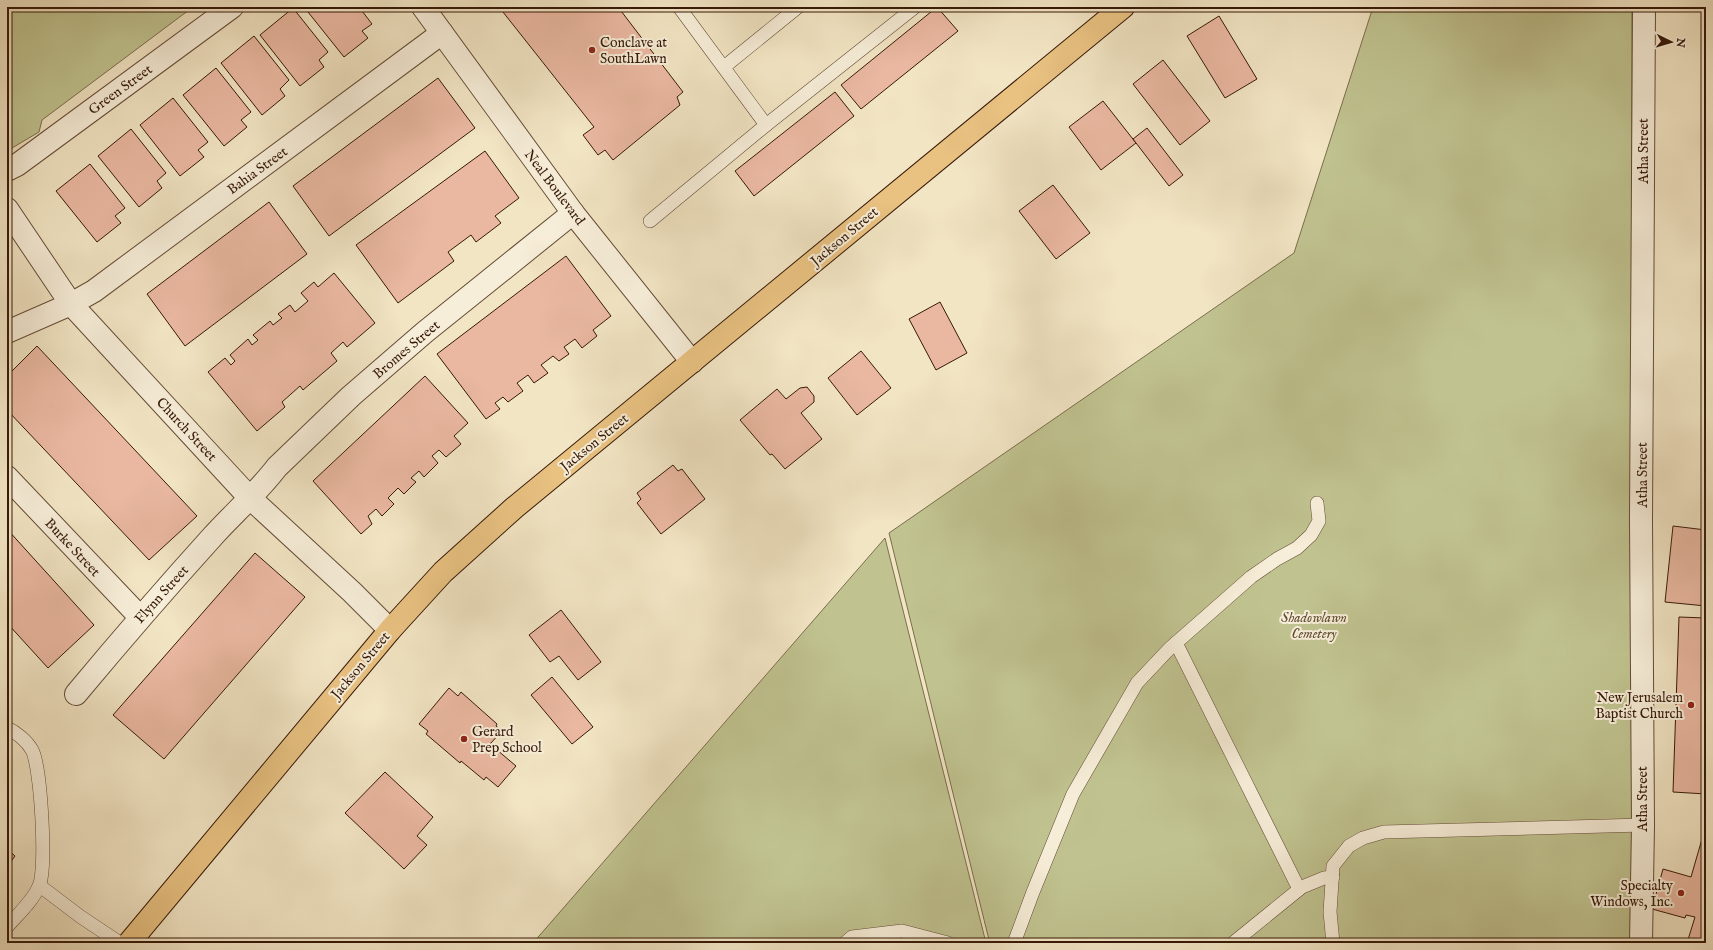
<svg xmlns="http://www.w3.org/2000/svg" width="1713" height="950" viewBox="0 0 1713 950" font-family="'IM FELL English',serif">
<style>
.green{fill:#c0c390;stroke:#7b6e4c}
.building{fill:#eab8a1;stroke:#361908}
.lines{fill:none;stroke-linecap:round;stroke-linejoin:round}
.service-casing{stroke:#654c37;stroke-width:14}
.minor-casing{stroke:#654c37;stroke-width:24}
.trunk-casing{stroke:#361908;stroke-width:24}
.service{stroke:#f7eed9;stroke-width:13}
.minor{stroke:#f7eed9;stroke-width:22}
.trunk{stroke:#e9c282;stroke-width:22}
.poi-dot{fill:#8f2418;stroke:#f7eed9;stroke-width:1.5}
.labels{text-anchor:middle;stroke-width:4;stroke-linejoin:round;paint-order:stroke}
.poi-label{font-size:14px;fill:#361908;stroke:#f7eed9;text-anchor:start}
.street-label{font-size:14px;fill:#361908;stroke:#f7eed9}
.park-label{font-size:14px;font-style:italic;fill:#5f4c31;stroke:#f7eed9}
</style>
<rect width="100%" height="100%" fill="#f2e5c4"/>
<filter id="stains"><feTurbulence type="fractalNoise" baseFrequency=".005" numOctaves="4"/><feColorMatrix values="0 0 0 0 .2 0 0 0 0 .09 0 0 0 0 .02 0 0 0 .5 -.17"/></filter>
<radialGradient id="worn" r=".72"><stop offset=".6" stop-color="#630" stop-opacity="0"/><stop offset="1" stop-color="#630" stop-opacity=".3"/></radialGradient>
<!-- green -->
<g class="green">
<polygon points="7,7 193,7 42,120 39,132 12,148 7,148"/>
<polygon points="1373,7 1632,7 1632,943 992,943 989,940 889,533 1294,253"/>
<polygon points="885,538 986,943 533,943"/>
</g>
<!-- building -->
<g class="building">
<polygon points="304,7 359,7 372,24 362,31 368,38 344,57"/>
<polygon points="499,7 618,7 683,92 677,97 680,105 613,160 605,150 598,155 583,135 594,127"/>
<polygon points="937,7 958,31 861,109 841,85"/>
<polygon points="293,8 328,52 319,60 324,67 300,86 260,35"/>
<polygon points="1219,16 1257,79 1225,98 1187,36"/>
<polygon points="254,36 289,80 280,89 285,96 262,115 221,63"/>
<polygon points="1163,60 1210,121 1180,145 1133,84"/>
<polygon points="216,68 251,112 241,120 247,127 224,146 183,95"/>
<polygon points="438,78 475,128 329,236 293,186"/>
<polygon points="835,92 854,116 754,196 735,171"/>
<polygon points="173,98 208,142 198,150 204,157 180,176 140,125"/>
<polygon points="1103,101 1136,143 1101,170 1069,127"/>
<polygon points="1147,128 1183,175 1169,186 1133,139"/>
<polygon points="131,129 166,173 157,181 162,188 139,207 98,156"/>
<polygon points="485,151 519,198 495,216 501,223 476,242 471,235 448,252 454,261 398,303 356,245"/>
<polygon points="90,164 125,208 115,216 121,223 97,242 56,191"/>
<polygon points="1053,185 1090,233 1056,259 1019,211"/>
<polygon points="269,202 307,254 185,346 147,294"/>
<polygon points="566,256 611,316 593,330 597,336 582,348 575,339 564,347 569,354 559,361 553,356 541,365 548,373 534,383 528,375 517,383 523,391 508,402 503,397 495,403 500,409 486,419 437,354"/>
<polygon points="334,273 375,323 347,347 343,342 331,353 337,361 303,390 300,386 282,402 285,407 257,431 208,372 225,358 231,365 235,361 230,355 248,339 252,345 258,340 253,335 270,321 273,325 282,318 278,314 290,305 295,312 308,301 301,293 314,282 318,287"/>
<polygon points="940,302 967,353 936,370 909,319"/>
<polygon points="37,346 197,516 149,560 7,410 7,376"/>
<polygon points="861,351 891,388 857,415 828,378"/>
<polygon points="425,376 468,423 454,436 461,444 446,457 439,450 432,456 438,463 424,477 419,471 411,478 416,482 404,494 398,488 388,498 394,504 382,516 376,509 368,516 372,524 361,534 313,481"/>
<polygon points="807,387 814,396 814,402 801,413 822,439 785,469 772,454 770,455 740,420 777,389 786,399 800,388"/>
<polygon points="673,465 678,471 682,469 705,499 661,534 637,503 641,499 637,493"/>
<polygon points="1673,526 1706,530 1706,606 1665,602"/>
<polygon points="7,529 94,625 48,668 7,623"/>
<polygon points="255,553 305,597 164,759 113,715"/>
<polygon points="561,610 601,662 578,680 559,656 550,662 529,635"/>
<polygon points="1679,617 1706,618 1706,794 1673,792"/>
<polygon points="552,677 593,727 572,744 531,695"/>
<polygon points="449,688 458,696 461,692 497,724 496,726 502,731 490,744 516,766 498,787 486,777 484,780 461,761 460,763 426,734 428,731 419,724"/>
<polygon points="385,772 433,817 417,836 427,845 404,869 345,813"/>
<polygon points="1702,839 1706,840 1706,943 1687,943 1695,917 1686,915 1685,918 1652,909 1663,869 1691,877"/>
<polygon points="7,849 15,856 7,867"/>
</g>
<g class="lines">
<defs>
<g id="service">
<polyline points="679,7 766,125"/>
<polyline points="724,67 798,7"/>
<polyline points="650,221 766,125 915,7"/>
<polyline points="1176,643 1299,889"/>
<path d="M7 728C16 732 27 741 32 750 41 767 47 869 39 886 33 901 17 915 7 927"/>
<polyline points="40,886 81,917 120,943"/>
<polyline points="845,943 852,937 902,931 948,943"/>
<polyline points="1014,943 1033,892 1073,794 1137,683 1169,649 1226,599 1251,577 1277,559 1297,548 1311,535 1319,521 1317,503"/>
<polyline points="1233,943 1302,887 1324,878 1333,877"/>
<polyline points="1333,943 1330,912 1333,866 1349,846 1363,838 1384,832 1643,825"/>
</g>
<g id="minor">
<polyline points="423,7 573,213 692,362"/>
<polyline points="7,170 17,165 232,7"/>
<polyline points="7,209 71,304 249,497 352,592 390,630"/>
<polyline points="7,332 71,304 94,291 442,33"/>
<polyline points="7,477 140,617"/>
<path d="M76 694C121 640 166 588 213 536 234 513 258 492 277 467L351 396 425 332 573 213"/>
<polyline points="1641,943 1643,825 1641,520 1644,7"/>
</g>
<polyline id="trunk" points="129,943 390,630 443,572 514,508 1123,7"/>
</defs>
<!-- service casing -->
<use href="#service" class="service-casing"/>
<!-- minor casing -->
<use href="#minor" class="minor-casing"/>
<!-- trunk casing -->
<use href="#trunk" class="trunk-casing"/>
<!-- service -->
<use href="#service" class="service"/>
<!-- minor -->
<use href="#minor" class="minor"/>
<!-- trunk -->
<use href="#trunk" class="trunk"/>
</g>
<!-- markers -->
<g class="poi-dot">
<circle cx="592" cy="50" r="4"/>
<circle cx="1691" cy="705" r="4"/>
<circle cx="464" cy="739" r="4"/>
<circle cx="1681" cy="893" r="4"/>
</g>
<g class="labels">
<!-- poi labels -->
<g class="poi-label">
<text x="600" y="47">Conclave at<tspan x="600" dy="16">SouthLawn</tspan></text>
<text x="1683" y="702" text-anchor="end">New Jerusalem<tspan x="1683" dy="16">Baptist Church</tspan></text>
<text x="472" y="736">Gerard<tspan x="472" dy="16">Prep School</tspan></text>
<text x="1673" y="890" text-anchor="end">Specialty<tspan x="1673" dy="16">Windows, Inc.</tspan></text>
</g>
<!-- street labels -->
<g class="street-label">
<text transform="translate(120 89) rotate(-36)" y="5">Green Street</text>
<text transform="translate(1643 151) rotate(-90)" y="5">Atha Street</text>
<text transform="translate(257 170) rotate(-36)" y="5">Bahia Street</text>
<text transform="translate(555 187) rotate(53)" y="5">Neal Boulevard</text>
<text transform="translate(844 236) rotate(-40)" y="5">Jackson Street</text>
<text transform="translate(406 349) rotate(-40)" y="5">Bromes Street</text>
<text transform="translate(187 429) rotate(47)" y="5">Church Street</text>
<text transform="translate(594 442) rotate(-39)" y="5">Jackson Street</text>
<text transform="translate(1642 475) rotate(-90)" y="5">Atha Street</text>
<text transform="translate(73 547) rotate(47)" y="5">Burke Street</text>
<text transform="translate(161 594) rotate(-48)" y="5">Flynn Street</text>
<text transform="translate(360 665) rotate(-50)" y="5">Jackson Street</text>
<text transform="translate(1642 799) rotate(-90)" y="5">Atha Street</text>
</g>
<!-- park labels -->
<g class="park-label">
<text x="1314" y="622">Shadowlawn<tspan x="1314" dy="16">Cemetery</tspan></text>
</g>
</g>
<!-- margin -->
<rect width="1713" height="950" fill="none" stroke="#f2e5c4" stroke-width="24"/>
<rect x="8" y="8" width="1697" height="934" fill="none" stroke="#361908" stroke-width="2"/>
<rect x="12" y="12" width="1689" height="926" fill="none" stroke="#361908"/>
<!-- north arrow -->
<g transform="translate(1671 42) rotate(95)" stroke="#f7eed9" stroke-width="3" paint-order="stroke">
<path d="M0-3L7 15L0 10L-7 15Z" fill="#361908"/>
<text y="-6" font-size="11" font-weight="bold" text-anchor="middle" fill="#361908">N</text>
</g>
<rect width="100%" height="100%" filter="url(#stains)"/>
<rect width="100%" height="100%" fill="url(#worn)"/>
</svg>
